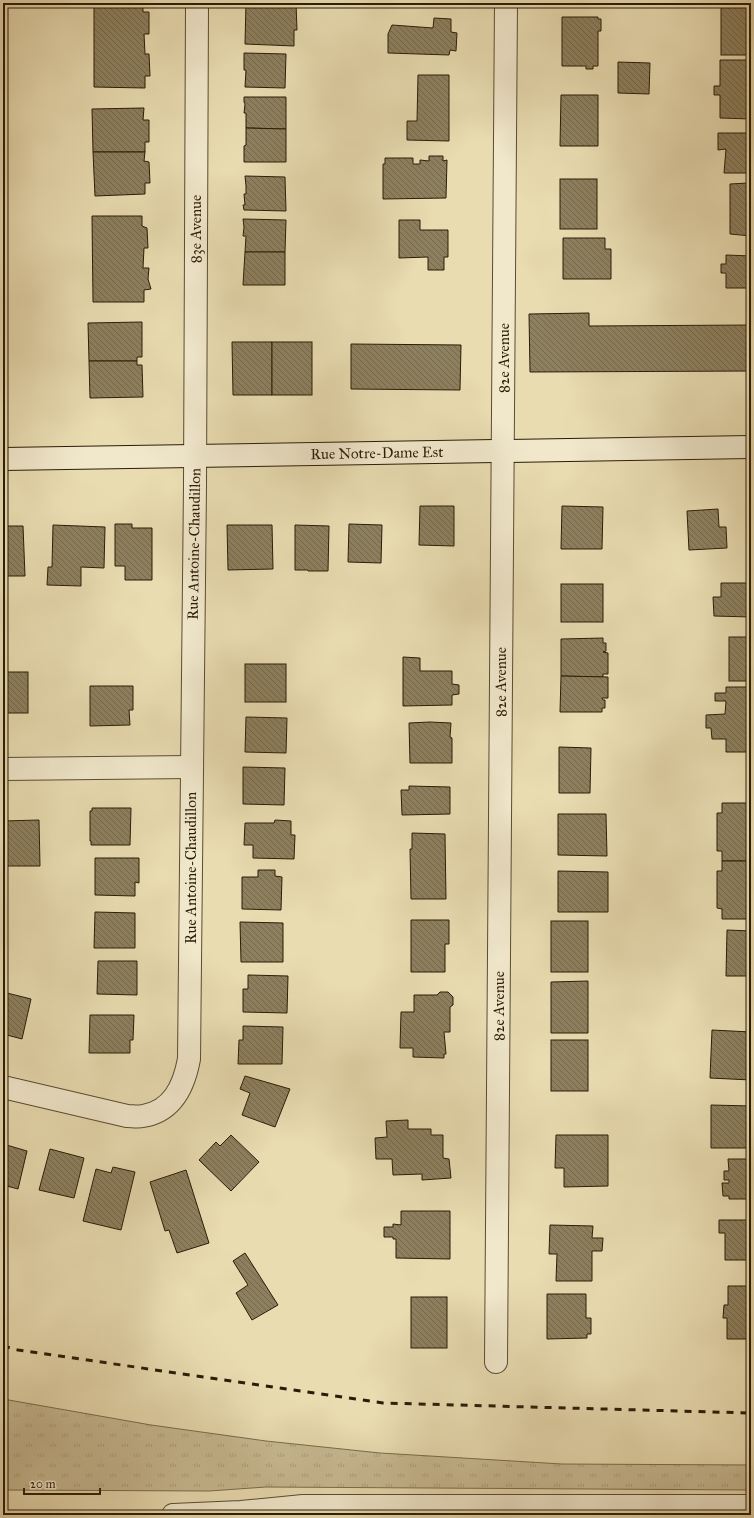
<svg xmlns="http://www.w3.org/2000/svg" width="754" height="1518" viewBox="0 0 754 1518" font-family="'IM FELL Great Primer',serif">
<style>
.grass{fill:url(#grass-tufts);stroke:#7a6c4e}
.building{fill:url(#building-back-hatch);stroke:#2a1c07}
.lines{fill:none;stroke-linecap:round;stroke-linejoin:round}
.street-casing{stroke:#5a4c32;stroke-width:24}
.secondary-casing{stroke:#2a1c07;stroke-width:24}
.street{stroke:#f1e8cc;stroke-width:22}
.secondary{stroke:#f1e8cc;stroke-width:22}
.rail{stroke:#2a1c07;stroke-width:3;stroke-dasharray:7 7;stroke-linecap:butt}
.labels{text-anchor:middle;stroke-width:3;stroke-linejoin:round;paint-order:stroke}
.street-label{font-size:15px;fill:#2a1c07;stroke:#f1e8cc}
</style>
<defs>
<pattern id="grass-tufts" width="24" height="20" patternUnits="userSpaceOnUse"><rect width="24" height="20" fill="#c9bb94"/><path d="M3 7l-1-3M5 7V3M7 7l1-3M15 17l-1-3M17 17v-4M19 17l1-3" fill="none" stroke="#ada07e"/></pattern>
<pattern id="building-back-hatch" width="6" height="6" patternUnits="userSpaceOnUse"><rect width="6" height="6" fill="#8d805f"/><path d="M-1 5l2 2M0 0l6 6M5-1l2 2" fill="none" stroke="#73684c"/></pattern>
</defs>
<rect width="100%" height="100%" fill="#e9dcb1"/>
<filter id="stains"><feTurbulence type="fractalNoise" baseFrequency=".005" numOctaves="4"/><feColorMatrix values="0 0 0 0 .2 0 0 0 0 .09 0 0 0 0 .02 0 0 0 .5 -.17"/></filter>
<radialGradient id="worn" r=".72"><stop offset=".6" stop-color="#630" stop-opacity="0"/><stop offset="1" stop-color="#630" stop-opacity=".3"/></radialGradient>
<!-- grass -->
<polygon class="grass" points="3,1399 151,1425 266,1441 380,1453 562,1464 751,1465 751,1490 266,1487 209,1491 3,1490"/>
<!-- building -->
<g class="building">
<polygon points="94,3 143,3 143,12 149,12 149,34 144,34 145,54 149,54 150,76 145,76 145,88 94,87"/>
<polygon points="246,3 296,3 297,30 294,30 294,46 245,44"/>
<rect x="721" y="3" width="30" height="52"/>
<polygon points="562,17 598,17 598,19 601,19 601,31 598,31 598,66 593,66 593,69 586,69 586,66 562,66"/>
<polygon points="434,18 451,19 451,32 457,33 456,51 450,50 449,55 388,53 388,34 392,25 433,28"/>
<polygon points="244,53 286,54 285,88 245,87 246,70 244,70"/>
<polygon points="720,60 751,60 751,119 720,118 720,95 714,95 714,86 720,86"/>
<polygon points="618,62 650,63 649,94 618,93"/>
<polygon points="418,75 449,75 449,141 407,140 407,121 417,121"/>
<polygon points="561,95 598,95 598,146 560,146"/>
<polygon points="244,97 286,97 286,129 246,128 246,113 244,113 245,104 244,102"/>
<polygon points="144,108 143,120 149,120 149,142 145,142 145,152 93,152 92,109"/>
<polygon points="246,128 286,129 286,162 244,162 244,146 246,145"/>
<polygon points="718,133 751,133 751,173 724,173 726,149 718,150"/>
<polygon points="93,152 145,152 144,161 149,162 150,183 145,183 145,194 95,196"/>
<polygon points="429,156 443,156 443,161 447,160 446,198 383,199 383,164 385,164 385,158 413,158 413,164 420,164 420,160 429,161"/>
<polygon points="245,176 285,177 286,211 244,210 243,205 245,205 244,194 246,194 246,186"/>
<rect x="560" y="179" width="37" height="50"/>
<polygon points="748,183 751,184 751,236 730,234 730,184"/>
<polygon points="92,216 142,216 142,226 147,228 148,248 144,248 143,268 149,268 148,279 151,289 144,290 144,302 93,302"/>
<polygon points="243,219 286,220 285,252 245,252 246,236 243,236 244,227"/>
<polygon points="399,220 420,220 420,230 448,230 448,257 444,257 444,270 428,270 428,257 399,258"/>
<polygon points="563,238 605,238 605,249 611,249 611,279 563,279"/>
<polygon points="245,252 285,252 285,285 243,285"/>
<polygon points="726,255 751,256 751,288 726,288 726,273 721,273 721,264 726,264"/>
<polygon points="589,313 589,326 751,325 751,371 530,372 529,314"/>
<polygon points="142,322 142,357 137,357 137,361 89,361 88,323"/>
<polygon points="232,342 272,342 272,395 233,395"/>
<rect x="272" y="342" width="40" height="53"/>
<polygon points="351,344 461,345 460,390 351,389"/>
<polygon points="89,361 137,361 137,365 142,365 143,397 90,398"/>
<polygon points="420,506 454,506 454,546 419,545"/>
<polygon points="562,506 603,507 602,549 561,549"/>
<polygon points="718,509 719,527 726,527 727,548 689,550 687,511"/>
<polygon points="115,524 132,524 132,528 152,528 152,580 125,580 125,566 115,566"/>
<polygon points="349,524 382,525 381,563 348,562"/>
<polygon points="53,525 105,527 104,568 81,567 81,586 47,585 48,567 52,567"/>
<polygon points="227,525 272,525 273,569 228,570"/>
<polygon points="295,525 329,526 328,571 308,571 308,570 295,570"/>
<polygon points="3,526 23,526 25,576 6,576 6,570 3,570"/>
<polygon points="721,583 751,583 751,617 714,616 713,597 721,597"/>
<rect x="561" y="584" width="42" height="38"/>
<rect x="729" y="637" width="22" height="44"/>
<polygon points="603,638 603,643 606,643 606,651 603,652 608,653 608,674 603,674 603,677 561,676 561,639"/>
<polygon points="403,657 420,658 420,671 452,671 452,684 459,685 459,694 452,695 452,705 403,706"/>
<rect x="245" y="664" width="41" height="38"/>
<rect x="3" y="672" width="25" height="41"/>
<polygon points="561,676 608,677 608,698 602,698 603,700 605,700 605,708 602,708 602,712 560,712"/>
<polygon points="90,686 133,686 133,710 129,710 130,725 90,726"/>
<polygon points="726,687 751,687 751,752 726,752 726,739 712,739 711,728 706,728 706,715 725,714 726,701 715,701 715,693 726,693"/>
<polygon points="246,717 287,718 286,753 245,752"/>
<polygon points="430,722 451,723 450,737 452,738 452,763 410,763 409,723"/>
<polygon points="559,747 591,748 590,793 559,793"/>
<polygon points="243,767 285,768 284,805 243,804"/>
<polygon points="409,786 450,787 450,814 402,815 401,790 409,790"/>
<polygon points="722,803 751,803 751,861 722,861 722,851 717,851 717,813 722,813"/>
<polygon points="92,808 131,808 130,845 91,845 91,841 90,841 90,811 92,811"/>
<polygon points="558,814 606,814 607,856 558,855"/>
<polygon points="39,820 40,866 3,866 3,821"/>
<polygon points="275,820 291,821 291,835 295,835 294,859 253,858 253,845 244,845 245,823 274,823"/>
<polygon points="412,833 445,834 446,899 411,899 410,849 412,849"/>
<polygon points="95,858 139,858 139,883 135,882 135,896 95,895"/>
<polygon points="722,861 751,861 751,919 722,919 722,909 717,908 717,871 722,871"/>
<polygon points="258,870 275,870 275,876 282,877 281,910 242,909 242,877 258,877"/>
<polygon points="558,871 608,872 608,912 558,912"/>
<polygon points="95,912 135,913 135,948 94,948"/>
<polygon points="411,920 449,920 449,944 445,944 445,972 411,972"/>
<rect x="551" y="921" width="37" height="51"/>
<polygon points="240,922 283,923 283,962 241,962"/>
<polygon points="727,930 751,931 751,976 726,976"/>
<polygon points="98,961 137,961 137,995 97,994"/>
<polygon points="248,975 288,976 287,1013 243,1012 243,989 248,989"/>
<polygon points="588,981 588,1033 551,1033 551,982"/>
<polygon points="3,992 31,999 22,1039 3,1034"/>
<polygon points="440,992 448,992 453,997 453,1005 450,1007 450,1032 444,1032 446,1054 444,1054 444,1058 413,1057 413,1048 400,1048 401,1012 414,1012 414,995 437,995"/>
<polygon points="90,1015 134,1015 133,1040 130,1040 130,1053 89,1053"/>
<polygon points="243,1026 283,1027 282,1064 238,1064 239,1040 243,1040"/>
<polygon points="712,1030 751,1032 751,1080 710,1078"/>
<rect x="551" y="1040" width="37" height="51"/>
<polygon points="245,1076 290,1089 275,1127 242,1115 250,1093 240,1089"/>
<polygon points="711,1105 751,1106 751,1148 711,1148"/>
<polygon points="408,1120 408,1129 431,1129 431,1135 443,1135 443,1158 449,1159 451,1178 422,1180 422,1174 393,1175 392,1159 376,1159 375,1138 387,1137 386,1121"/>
<polygon points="231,1135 259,1162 231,1191 199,1160 216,1142 220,1146"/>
<polygon points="556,1135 608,1135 608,1186 564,1187 564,1168 555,1168"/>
<polygon points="3,1144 27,1151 18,1189 3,1185"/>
<polygon points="50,1149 84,1158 74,1198 39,1190"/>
<polygon points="728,1159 751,1159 751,1199 729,1199 729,1196 723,1196 722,1183 729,1183 729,1180 724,1180 724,1171 729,1171"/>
<polygon points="113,1167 135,1172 121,1230 83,1221 96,1169 111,1173"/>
<polygon points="186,1170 209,1243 177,1253 169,1230 165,1231 150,1182"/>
<polygon points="401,1211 450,1211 450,1259 396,1258 396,1239 393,1239 393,1237 384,1237 384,1227 393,1227 393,1224 401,1225"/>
<polygon points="719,1220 747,1220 747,1229 751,1229 751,1260 725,1260 725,1233 719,1233"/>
<polygon points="550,1225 593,1226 592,1238 603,1238 602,1251 592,1251 592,1281 556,1281 557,1254 549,1254"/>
<polygon points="245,1253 278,1305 252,1320 236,1293 248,1285 233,1261"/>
<polygon points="728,1286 751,1286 751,1339 727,1339 727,1318 723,1318 724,1305 728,1305"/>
<polygon points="547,1294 586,1294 586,1318 591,1318 591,1334 587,1334 587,1338 547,1339"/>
<rect x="411" y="1297" width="36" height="51"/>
</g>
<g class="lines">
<defs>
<g id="street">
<polyline points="3,769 191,767"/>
<path d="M3 1087 127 1116C132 1116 138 1117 143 1116 173 1111 184 1086 189 1059L195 485 197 3"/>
<polyline points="496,1362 506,3"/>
<polyline points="173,1515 241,1512 303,1506 751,1506"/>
</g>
<polyline id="secondary" points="3,459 751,447"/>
</defs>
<!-- street casing -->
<use href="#street" class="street-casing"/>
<!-- secondary casing -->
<use href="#secondary" class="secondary-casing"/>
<!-- street -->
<use href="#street" class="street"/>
<!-- secondary -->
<use href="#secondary" class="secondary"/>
<!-- rail -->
<polyline class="rail" points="3,1346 18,1350 383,1403 751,1413"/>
</g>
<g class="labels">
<!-- street labels -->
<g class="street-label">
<text transform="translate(196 229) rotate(-90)" y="5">83e Avenue</text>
<text transform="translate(504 358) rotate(-90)" y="5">82e Avenue</text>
<text transform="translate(377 453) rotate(-1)" y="5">Rue Notre-Dame Est</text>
<text transform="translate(194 544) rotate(-89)" y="5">Rue Antoine-Chaudillon</text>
<text transform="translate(501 682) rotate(-90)" y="5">82e Avenue</text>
<text transform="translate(191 868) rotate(-90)" y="5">Rue Antoine-Chaudillon</text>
<text transform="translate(499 1006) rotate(-90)" y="5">82e Avenue</text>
</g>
</g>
<!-- margin -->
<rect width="754" height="1518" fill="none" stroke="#e9dcb1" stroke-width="16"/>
<rect x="4" y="4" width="746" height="1510" fill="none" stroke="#2a1c07" stroke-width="2"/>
<rect x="8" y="8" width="738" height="1502" fill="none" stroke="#2a1c07"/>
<!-- scale -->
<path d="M24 1488v6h76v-6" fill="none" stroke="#2a1c07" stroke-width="2"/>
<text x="30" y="1488" font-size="12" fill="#2a1c07" stroke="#f1e8cc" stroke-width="3" paint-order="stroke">20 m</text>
<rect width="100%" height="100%" filter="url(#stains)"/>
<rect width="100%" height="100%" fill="url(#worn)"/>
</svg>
